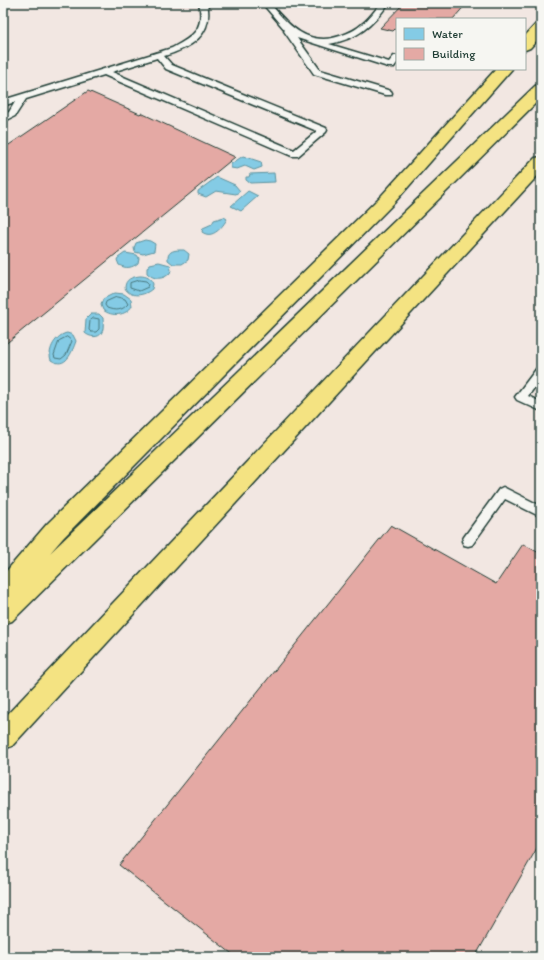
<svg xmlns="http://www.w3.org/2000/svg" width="544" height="960" viewBox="0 0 544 960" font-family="Itim,sans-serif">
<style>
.water{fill:#84cbe5;stroke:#5c929e}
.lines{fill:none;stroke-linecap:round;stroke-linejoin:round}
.shore{stroke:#47767b;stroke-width:1}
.building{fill:#e4a9a4;stroke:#1f3d34}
.service-casing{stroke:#1f3d34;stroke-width:3}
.motorway-casing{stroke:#1f3d34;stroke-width:3}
.service{fill:#f6f6f2;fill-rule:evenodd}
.motorway{fill:#f4e382;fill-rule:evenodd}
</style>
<rect width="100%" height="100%" fill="#f2e7e2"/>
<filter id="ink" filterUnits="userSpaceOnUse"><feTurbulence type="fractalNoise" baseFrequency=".025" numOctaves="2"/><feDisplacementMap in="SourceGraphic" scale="8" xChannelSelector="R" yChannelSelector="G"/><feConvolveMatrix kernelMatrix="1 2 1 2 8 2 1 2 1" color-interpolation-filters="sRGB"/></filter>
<g filter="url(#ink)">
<!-- water -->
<g class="water">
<polygon points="243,156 261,162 262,167 254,170 245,166 237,169 231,168 231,164"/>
<polygon points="274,173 275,182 250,183 246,180 246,177 249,177 250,174"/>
<polygon points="217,177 235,185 240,191 236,194 216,191 206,197 198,194 198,191"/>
<polygon points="248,191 258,196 241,211 231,206"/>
<path d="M224 217 227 219C223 226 213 240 202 232L203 228 212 224 214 220Z"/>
<polygon points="145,240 150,241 155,244 154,251 143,254 135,252 134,248 136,243"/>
<path d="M180 250H184L189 254 188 260 182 264H173L168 260C167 252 173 250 180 250Z"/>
<path d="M125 253 137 255 139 258 138 263C132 268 126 269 119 265L117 260 118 258Z"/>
<path d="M159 262 170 265 171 270 170 273C163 280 154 280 147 273V268L150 264Z"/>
<path d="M140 276C146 276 151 278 153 284L152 289C144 296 130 298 125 288 125 279 132 277 140 276Z"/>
<path d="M115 293 124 294 131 299 132 306C126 316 112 317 103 310L101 305 103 299Z"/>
<path d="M91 314H99L103 318C103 322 104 328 102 332 99 339 89 337 85 333L86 319Z"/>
<path d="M67 333 73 335 76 341C72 352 66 370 51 360 47 350 56 335 67 333Z"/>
</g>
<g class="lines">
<!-- shore -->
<g class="shore">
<polygon points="139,280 146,281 149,284 148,287 139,291 130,288 130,283"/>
<path d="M117 297 125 299 128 304C122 311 115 311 107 308L105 305 106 302Z"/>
<polygon points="94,318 99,319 99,329 96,332 91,332 89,330 90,321"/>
<polygon points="67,337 72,341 66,355 61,359 55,358 54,355 59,341"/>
</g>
</g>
<!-- building -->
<g class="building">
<polygon points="404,3 467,3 453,19 397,19 397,27 393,31 380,28"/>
<polygon points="88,91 140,114 141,113 235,157 3,346 3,149"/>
<polygon points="391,525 496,584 523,544 541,554 541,841 475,957 236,957 119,865"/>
</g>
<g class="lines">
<defs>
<g id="service">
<path d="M199 3H207C214 35 191 48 164 56L172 65 326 128 327 130 326 132 298 156H292L104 75 26 99 15 116 3 122V115L9 112 15 102 3 106V100L172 48C193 37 205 29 199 3ZM157 58 166 69 317 131 294 150 112 72Z"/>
<path d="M262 3H270C288 26 309 47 340 36 348 33 356 30 362 24 370 18 375 10 381 3H389C372 26 358 39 329 44L389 62 394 56H397V63L394 67H388L297 38 320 70 391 91 392 93 391 95H385L314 74 284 31 285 30Z"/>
<polygon points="541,367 541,379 528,396 541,402 541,411 517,400 515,397 537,368"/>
<polygon points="503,487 541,506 541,517 505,499 472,545 468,546 464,545 462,541 464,537 499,489"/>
</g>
<g id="motorway">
<polygon points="541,23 541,36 530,48 525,50 525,36 536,24"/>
<polygon points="496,69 512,69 394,203 63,538 50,553 535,86 541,84 541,98 12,621 3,624 3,575 47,524 382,195"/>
<polygon points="541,157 541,172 12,746 3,749 3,719 535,158"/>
</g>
</defs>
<!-- service casing -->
<use href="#service" class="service-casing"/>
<!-- motorway casing -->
<use href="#motorway" class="motorway-casing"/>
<!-- service -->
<use href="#service" class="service"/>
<!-- motorway -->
<use href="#motorway" class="motorway"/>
</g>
</g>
<!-- margin -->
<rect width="544" height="960" fill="none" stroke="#f6f6f2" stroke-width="16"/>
<rect x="8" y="8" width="528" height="944" fill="none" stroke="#1f3d34" stroke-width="1.5" filter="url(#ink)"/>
<!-- legend -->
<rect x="396" y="18" width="130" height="52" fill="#f6f6f2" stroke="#a0aca6"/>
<rect x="404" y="28" width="20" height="12" fill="#84cbe5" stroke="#a0aca6"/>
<text x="432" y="38" font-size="12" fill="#1f3d34">Water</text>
<rect x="404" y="48" width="20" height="12" fill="#e4a9a4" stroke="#a0aca6"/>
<text x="432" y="58" font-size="12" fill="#1f3d34">Building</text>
</svg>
